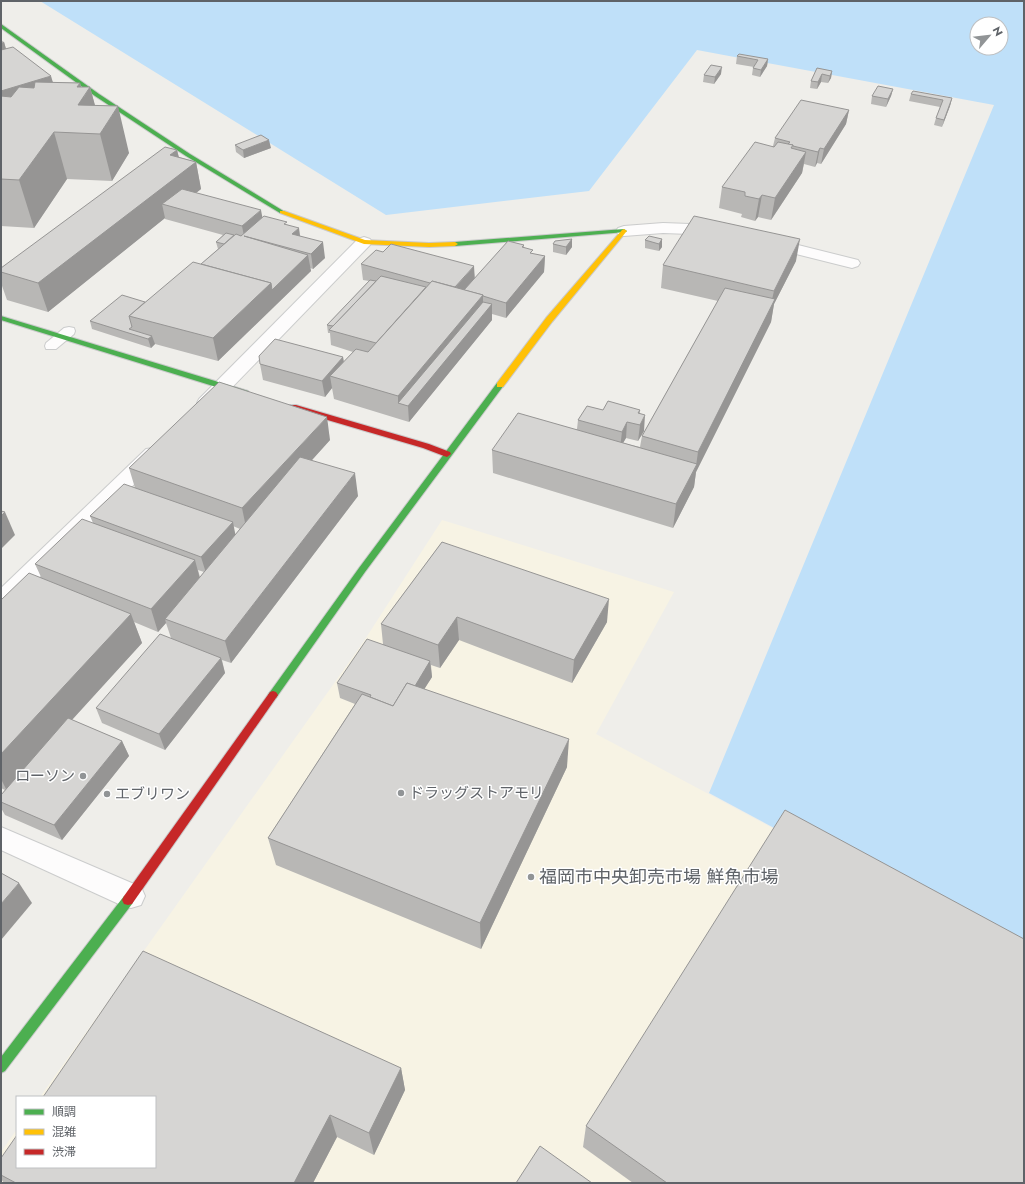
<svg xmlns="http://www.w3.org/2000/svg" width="1025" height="1184" viewBox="0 0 1025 1184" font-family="Jost,'Noto Sans JP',sans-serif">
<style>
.commercial{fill:#f7f3e4}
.water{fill:#bfe0f9;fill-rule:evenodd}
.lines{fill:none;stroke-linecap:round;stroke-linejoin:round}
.lane-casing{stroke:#cbcccc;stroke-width:2}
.street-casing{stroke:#cbcccc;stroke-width:2}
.fast-casing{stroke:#cacacb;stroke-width:2}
.slow-casing{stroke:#cacacb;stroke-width:2}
.jam-casing{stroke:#cacacb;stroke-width:2}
.lane{fill:#fdfcfc;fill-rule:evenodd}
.street{fill:#fdfcfc;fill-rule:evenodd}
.fast{fill:#4caf50;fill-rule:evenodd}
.slow{fill:#ffc107;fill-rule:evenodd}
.jam{fill:#c62828;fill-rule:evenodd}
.wall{fill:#b8b7b5;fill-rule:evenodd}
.shaded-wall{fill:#969594}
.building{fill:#d6d5d3;stroke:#969594}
.poi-dot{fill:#919496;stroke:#fff;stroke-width:1.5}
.labels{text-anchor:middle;stroke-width:3;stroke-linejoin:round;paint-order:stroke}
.poi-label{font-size:15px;fill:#5f6368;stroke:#fff;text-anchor:start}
.near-poi-label{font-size:18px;fill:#5f6368;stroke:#fff;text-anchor:start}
</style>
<rect width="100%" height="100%" fill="#efeeea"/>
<!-- commercial -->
<polygon class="commercial" points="442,520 674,592 596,734 1024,962 1024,1183 1,1183 1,1152 17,1129 17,1167 155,1167 155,1097 40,1097 362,644"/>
<!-- water -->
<path class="water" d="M40 1H1024V962L709 793 994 105 697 50 589 191 386 215ZM977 24H1001V48H977Z"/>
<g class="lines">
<defs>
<polygon id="lane" points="69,327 74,328 75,331 74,334 56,349 46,349 45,346 46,343 64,328"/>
<g id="street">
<polygon points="663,223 717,225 723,227 725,230 723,233 717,235 663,233 624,236 618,234 616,231 618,228 624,226"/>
<polygon points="364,237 370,239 372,242 370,245 213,407 206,409 199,407 197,403 199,399 358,239"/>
<polygon points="770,238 858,260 860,263 858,266 852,268 764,246 762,243 764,240"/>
<polygon points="153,448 160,449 163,454 160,459 9,607 1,609 1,588 146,449"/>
<polygon points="1,827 141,887 145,896 141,905 131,908 121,905 1,850"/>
</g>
<g id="fast">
<polygon points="1,24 99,94 190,154 285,212 280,213 186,156 95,96 1,28"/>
<polygon points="624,229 627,231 626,232 455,246 452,244 455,242"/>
<polygon points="1,316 248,391 249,393 248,395 242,395 1,320"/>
<polygon points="497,383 500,383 504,385 365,572 276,698 270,698 268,695 270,692 359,568"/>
<polygon points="128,895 132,896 134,900 132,904 5,1071 1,1073 1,1057 124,896"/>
</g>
<g id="slow">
<polygon points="280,211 284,211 365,240 429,243 455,242 458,244 455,246 429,247 364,244 280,213"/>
<polygon points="624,229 627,231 626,232 552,322 503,387 497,387 497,383 546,318 622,230"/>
</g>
<g id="jam">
<polygon points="290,405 296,405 429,444 450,452 451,454 447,457 444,456 423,448 290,409 289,407"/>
<polygon points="273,691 276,692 278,695 276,698 132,904 128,905 124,904 122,900 124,896 270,692"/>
</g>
</defs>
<!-- lane casing -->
<use href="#lane" class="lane-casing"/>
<!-- street casing -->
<use href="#street" class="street-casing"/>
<!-- fast casing -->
<use href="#fast" class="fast-casing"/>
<!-- slow casing -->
<use href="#slow" class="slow-casing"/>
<!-- jam casing -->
<use href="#jam" class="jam-casing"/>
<!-- lane -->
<use href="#lane" class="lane"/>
<!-- street -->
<use href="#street" class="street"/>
<!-- fast -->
<use href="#fast" class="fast"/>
<!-- slow -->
<use href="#slow" class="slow"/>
<!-- jam -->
<use href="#jam" class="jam"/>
</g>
<!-- wall -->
<g class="wall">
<polygon points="1,40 4,42 6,49 53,82 80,83 81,87 90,87 95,106 129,153 112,181 67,179 34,228 1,226"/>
<polygon points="737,56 768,59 767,66 760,77 752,75 753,68 754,67 736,64"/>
<polygon points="817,68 832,71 831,78 828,83 821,82 817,89 810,88 811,81"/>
<polygon points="721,74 714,84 703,82 704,75"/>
<polygon points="893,89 891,96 886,107 871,104 872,96"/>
<polygon points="911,94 952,98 950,106 942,127 934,125 936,118 940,107 909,101"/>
<polygon points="849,110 846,124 821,164 817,163 815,167 804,164 802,173 771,220 758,217 755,221 741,217 742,214 719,208 722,187 773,146 775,138"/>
<polygon points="235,145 271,148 244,158 236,152"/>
<polygon points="177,150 179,157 196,162 201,189 196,193 262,217 288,225 325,258 313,269 310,268 311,271 218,361 155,344 151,348 92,329 90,321 145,302 201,264 218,249 216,242 223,235 165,219 165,218 48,312 7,300 1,283 1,268"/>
<polygon points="572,239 572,247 566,255 553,252 553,244"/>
<polygon points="662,239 662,247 659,251 645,248 645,240"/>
<polygon points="524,245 524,247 533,254 545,256 544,272 506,318 492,314 492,320 409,422 334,399 332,388 325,397 263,380 260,364 343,357 344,362 353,352 331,345 330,333 328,333 327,325 369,281 363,280 361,264 475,278"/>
<polygon points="796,261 774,304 771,322 696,472 694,487 673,528 493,473 492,450 577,429 578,420 603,410 640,410 640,413 644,431 638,441 626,438 623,443 640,447 642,436 718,301 661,288 663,265"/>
<path d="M330 440 312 460 358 496 231 663 222 660 225 673 165 750 102 723 96 708 171 638 166 623 158 632 134 622 142 643 72 720 122 741 129 756 62 840 5 815 1 808V795L5 790 1 788V600L41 577 35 564 93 523 90 516 135 488 129 468ZM233 526 240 529 235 535ZM198 570 204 572 200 577Z"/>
<polygon points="442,542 607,622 572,683 459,640 440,668 431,665 432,677 424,689 567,767 481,949 276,865 268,838 355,704 340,698 337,683 383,644 381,624"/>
<polygon points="401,1068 405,1090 374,1155 337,1137 313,1183 4,1183 1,1179 1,1158"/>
<polygon points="586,1126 1024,1183 633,1183 583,1147"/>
</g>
<!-- shaded-wall -->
<g class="shaded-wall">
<polygon points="4,42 8,56 1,58 1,43"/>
<polygon points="768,59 767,66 760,77 761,70"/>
<polygon points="722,67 721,74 714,84 715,77"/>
<polygon points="832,71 831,78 828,83 830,76"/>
<polygon points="822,74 821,82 817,89 818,82"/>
<polygon points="51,76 57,96 1,113 1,91"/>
<polygon points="80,83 84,97 90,87 102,131 118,106 129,153 112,181 100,134 78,105 77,87"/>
<polygon points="893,89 891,96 886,107 888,99"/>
<polygon points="952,98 950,106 942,127 944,120"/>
<polygon points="849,110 846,124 821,164 824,149"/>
<polygon points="54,132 67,179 34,228 19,180"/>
<polygon points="269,140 271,148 244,158 243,150"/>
<polygon points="820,148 817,163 815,167 818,152"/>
<polygon points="177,150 182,172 196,162 201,189 177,208 162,204 165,218 48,312 38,283 170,155"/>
<polygon points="806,152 802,173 771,220 775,198"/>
<polygon points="762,195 758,217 755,221 759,199"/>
<polygon points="261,210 264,226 245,241 242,226"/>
<polygon points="299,228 301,243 294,250 292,234"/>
<polygon points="572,239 572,247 566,255 566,247"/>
<polygon points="662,239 662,247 659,251 659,244"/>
<polygon points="800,239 796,261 774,304 771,322 696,472 694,487 673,528 676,504 696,466 698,452 770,308 774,291"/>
<polygon points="323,242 325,258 313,269 311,254"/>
<polygon points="308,255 311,271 218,361 213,338 271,283"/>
<polygon points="545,256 544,272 506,318 506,303"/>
<polygon points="474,266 475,281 465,292 454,289"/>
<polygon points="483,295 483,315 492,304 492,320 409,422 408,406 398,403 398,396"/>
<polygon points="152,336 155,344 151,348 148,339"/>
<polygon points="343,357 345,373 330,376 332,388 325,397 322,381"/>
<polygon points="645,415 644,431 638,441 640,425"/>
<polygon points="327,417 330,440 247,532 242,508"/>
<polygon points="627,422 626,438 620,448 622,432"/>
<polygon points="355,473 358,496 231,663 225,641"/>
<polygon points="5,512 15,535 1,549 1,516"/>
<polygon points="233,522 236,538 206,573 201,557"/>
<polygon points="195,560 201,583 165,619 166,623 158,632 151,609"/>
<polygon points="609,599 607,622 572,683 574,660"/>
<polygon points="131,614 142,643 7,791 1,779 1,754"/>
<polygon points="457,617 459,640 440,668 438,645"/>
<polygon points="221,658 225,673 165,750 159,734"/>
<polygon points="430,661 432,677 396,734 394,719"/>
<polygon points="569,739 567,767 481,949 480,923"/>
<polygon points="122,741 129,756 62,840 54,825"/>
<polygon points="19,883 32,903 1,940 1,904"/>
<polygon points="401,1068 405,1090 374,1155 369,1133"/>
<polygon points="330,1115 337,1137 313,1183 294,1183"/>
</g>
<!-- building -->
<g class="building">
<polygon points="13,47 51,76 1,91 1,50"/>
<polygon points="739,54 768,59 761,70 753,68 758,60 737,56"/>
<polygon points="711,65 722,67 715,77 704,75"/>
<polygon points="817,68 832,71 830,76 822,74 818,82 811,81"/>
<polygon points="35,82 80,83 77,87 90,87 78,105 118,106 100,134 54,132 19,180 1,179 1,96 11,97 19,87 34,88"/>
<polygon points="878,86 893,89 888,99 872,96"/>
<polygon points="913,91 952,98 944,120 936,118 943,100 911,94"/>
<polygon points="801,100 849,110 824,149 820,148 818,152 793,146 793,145 788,144 790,142 775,138"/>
<polygon points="261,135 269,140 243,150 235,145"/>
<polygon points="755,142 774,147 778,142 793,145 791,148 806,152 775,198 762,195 759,199 745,196 745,192 722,187"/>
<polygon points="165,147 177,150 170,155 196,162 38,283 1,272 1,268"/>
<polygon points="182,189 261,210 242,226 162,204"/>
<polygon points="264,216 287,222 284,224 299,228 292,234 323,242 311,254 244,236 308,255 272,290 271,283 201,264 236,234 241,236"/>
<polygon points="694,216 800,239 774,291 663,265"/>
<polygon points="226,233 234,235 224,244 216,242"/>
<polygon points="649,236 662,239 659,244 645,240"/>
<polygon points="572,239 566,247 553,244 555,241"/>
<polygon points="508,241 524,245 522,247 533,250 530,253 545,256 506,303 483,296 483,295 464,290"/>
<polygon points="391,244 474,266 455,287 432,281 430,283 361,264 376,250 383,252"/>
<polygon points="193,262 271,283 213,338 129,316"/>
<polygon points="381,276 426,287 376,343 329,330"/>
<polygon points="370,280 376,281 333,326 327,325"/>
<polygon points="432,281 483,295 398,396 330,376 356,349 368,352"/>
<polygon points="725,288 775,299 698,452 642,436"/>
<polygon points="122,295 145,302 129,316 132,327 129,329 152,336 148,339 90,321"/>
<polygon points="483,302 492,304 408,406 398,403"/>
<polygon points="275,339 343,357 322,381 260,364 259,356"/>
<polygon points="219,382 327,417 242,508 129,468"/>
<polygon points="608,401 640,410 638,413 645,415 640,425 627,422 622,432 578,420 587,406 603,410"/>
<polygon points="518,413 697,464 676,504 492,450"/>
<polygon points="300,457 355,473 225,641 165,619"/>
<polygon points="124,484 233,522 201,557 90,516"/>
<polygon points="1,511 5,512 1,516"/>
<polygon points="82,519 195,560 151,609 35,564"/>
<polygon points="442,542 609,599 574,660 457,617 438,645 381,624"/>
<polygon points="29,573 131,614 1,754 1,600"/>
<polygon points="160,634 221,658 159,734 96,708"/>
<polygon points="367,639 430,661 415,686 407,683 393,706 370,697 371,695 337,683"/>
<polygon points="407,683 569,739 480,923 268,838 362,694 393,706"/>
<polygon points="68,718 122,741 54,825 1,802 1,795"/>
<polygon points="785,810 1024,939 1024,1183 667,1183 586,1126"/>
<polygon points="1,873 19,883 1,904"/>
<polygon points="143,951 401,1068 369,1133 330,1115 294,1183 16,1183 1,1175 1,1158 17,1135 17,1167 155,1167 155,1097 43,1097"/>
<polygon points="540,1146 592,1183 516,1183"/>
</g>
<!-- markers -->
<g class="poi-dot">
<circle cx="83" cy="776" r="4"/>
<circle cx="401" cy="793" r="4"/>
<circle cx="107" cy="794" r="4"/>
<circle cx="531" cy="877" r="4"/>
</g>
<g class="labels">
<!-- poi labels -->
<g class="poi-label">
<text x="75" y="781" text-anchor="end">ローソン</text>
<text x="409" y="798">ドラッグストアモリ</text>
<text x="115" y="799">エブリワン</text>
</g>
<!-- near-poi labels -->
<g class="near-poi-label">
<text x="539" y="883">福岡市中央卸売市場 鮮魚市場</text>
</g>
</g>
<!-- border -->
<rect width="1025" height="1184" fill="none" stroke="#5f6368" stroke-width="4"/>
<!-- legend -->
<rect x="16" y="1096" width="140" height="72" fill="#ffffff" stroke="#bfc1c3"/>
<rect x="24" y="1109" width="20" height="6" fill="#4caf50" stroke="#bfc1c3"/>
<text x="52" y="1116" font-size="12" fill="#5f6368">順調</text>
<rect x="24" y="1129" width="20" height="6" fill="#ffc107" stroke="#bfc1c3"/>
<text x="52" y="1136" font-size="12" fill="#5f6368">混雑</text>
<rect x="24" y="1149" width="20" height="6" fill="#c62828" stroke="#bfc1c3"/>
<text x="52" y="1156" font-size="12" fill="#5f6368">渋滞</text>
<!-- north arrow -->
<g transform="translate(989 36) rotate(62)"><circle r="19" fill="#ffffff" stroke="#bfc1c3"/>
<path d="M0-3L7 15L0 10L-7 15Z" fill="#919496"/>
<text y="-6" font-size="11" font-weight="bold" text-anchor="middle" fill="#5f6368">N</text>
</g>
</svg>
